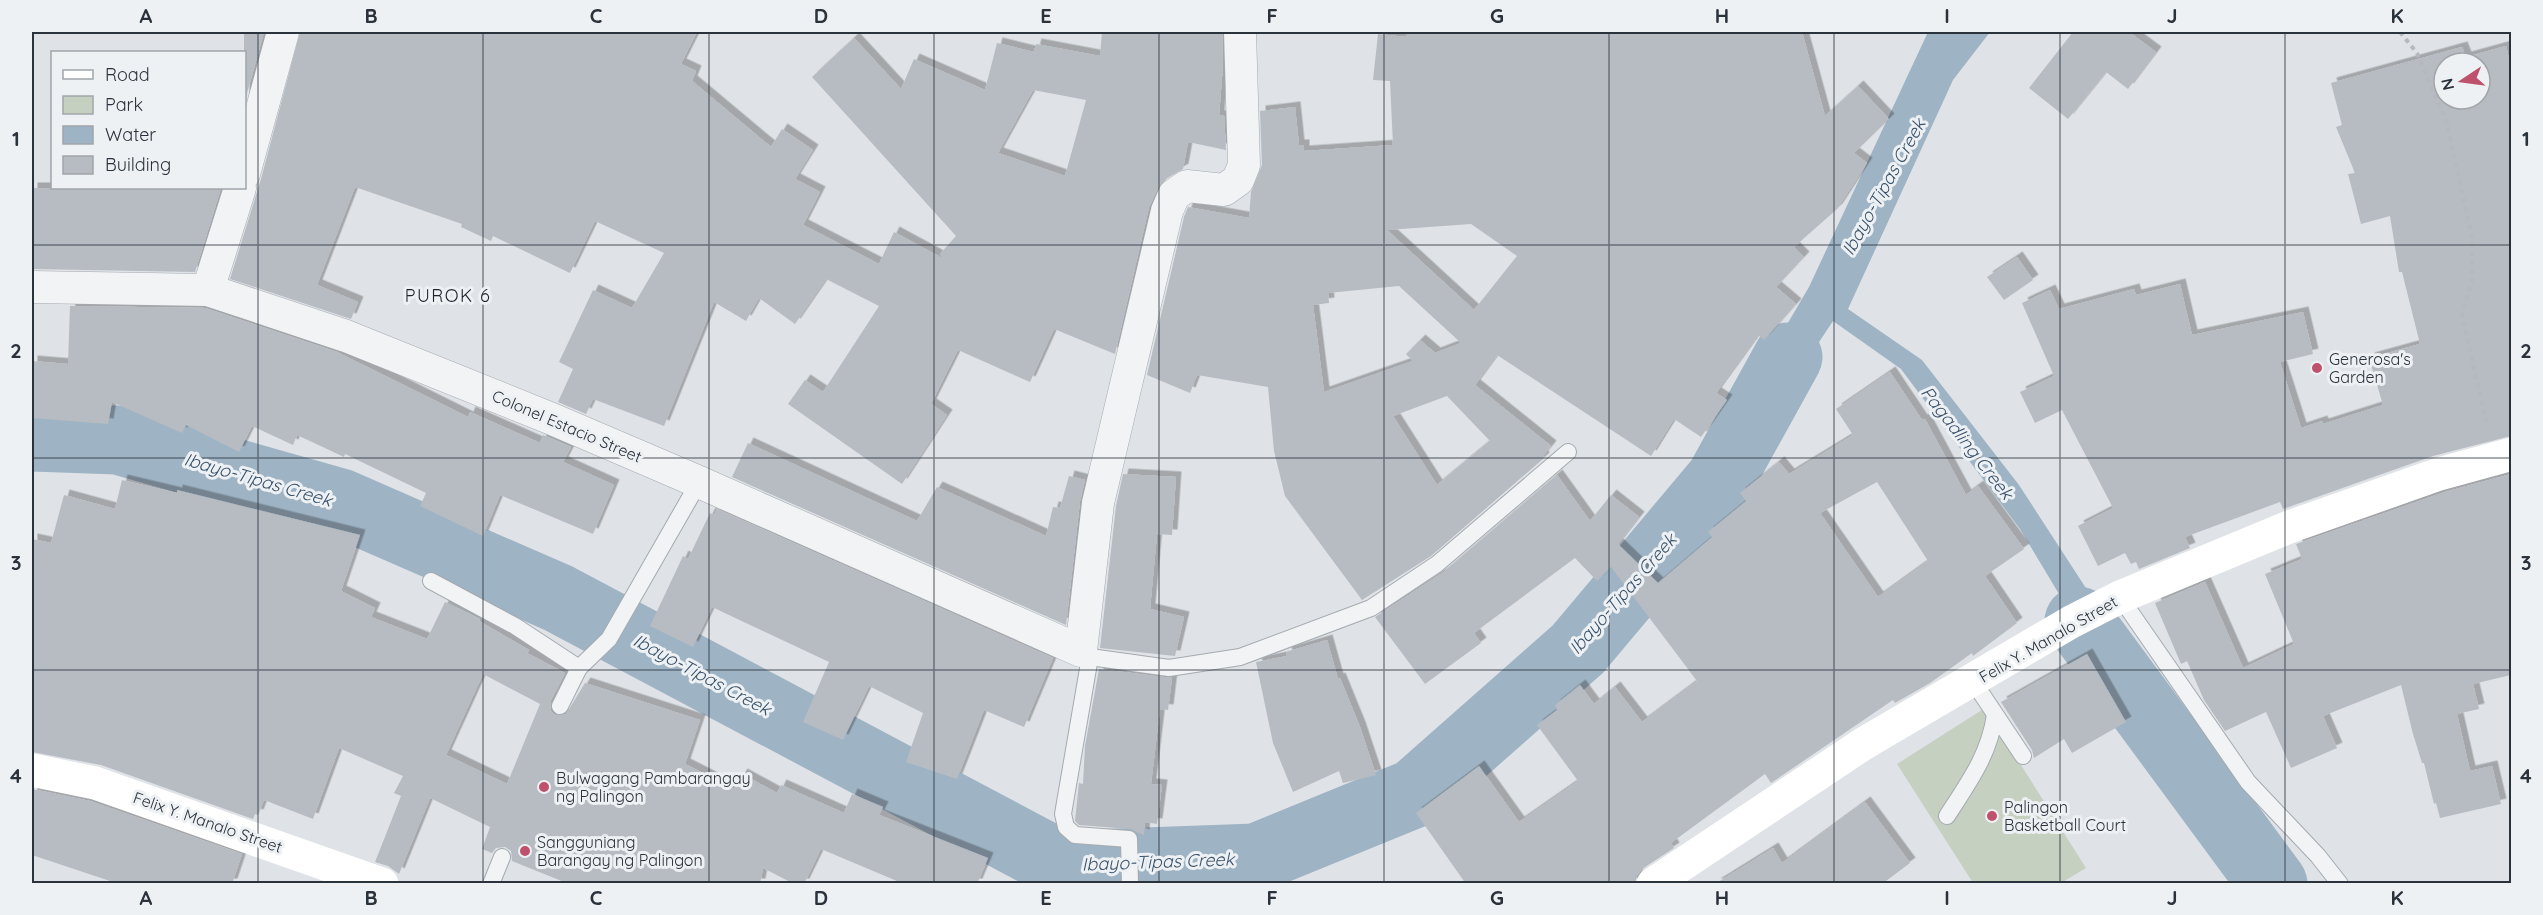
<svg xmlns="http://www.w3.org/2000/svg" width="2543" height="915" viewBox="0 0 2543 915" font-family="Quicksand,sans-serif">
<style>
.green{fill:#c6d0c1}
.water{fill:#9eb3c3}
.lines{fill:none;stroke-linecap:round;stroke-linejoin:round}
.river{stroke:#9eb3c3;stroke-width:69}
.building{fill:#b7bcc3;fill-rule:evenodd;filter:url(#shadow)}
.service-casing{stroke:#a5aab0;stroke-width:18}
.minor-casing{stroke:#a5aab0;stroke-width:33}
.path{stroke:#b5b9be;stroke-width:4;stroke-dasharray:4.5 4.5;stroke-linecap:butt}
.service{stroke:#f1f3f5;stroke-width:16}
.minor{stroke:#f1f3f5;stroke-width:32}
.secondary{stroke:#fff;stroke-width:33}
.grid{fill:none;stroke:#2a323c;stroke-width:1.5;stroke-opacity:0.55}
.poi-dot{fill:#be516b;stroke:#eef1f4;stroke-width:2}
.labels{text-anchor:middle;stroke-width:6;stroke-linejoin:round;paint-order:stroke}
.poi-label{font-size:16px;fill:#2a323c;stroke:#eef1f4;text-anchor:start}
.street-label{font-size:16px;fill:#2a323c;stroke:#eef1f4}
.water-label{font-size:18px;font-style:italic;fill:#39536b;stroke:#eef1f4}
.neighbourhood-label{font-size:18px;letter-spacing:1.5px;fill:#1c232d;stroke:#eef1f4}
.neatline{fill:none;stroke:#2a323c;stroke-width:2}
.grid-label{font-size:20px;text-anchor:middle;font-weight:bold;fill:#2a323c}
</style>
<defs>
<filter id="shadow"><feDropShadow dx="5.5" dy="-5.5" stdDeviation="0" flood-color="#0004"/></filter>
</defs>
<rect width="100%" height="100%" fill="#dfe3e7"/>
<!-- green -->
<polygon class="green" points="1985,708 2086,868 2061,883 1973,883 1897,764"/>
<!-- water -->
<polygon class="water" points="1928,32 1990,32 1953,80 1848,309 1922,360 2019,485 2093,599 2071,614 2020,529 1901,369 1833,321 1750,446 1726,428 1809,287"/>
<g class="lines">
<!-- river -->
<g class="river">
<polyline points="32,437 118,440 340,503 558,598 1061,865 1256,858 1415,793 1578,649 1720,480 1788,357"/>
<polyline points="2079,621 2273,884"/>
</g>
</g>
<!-- building -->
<g class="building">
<polygon points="244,32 264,32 244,104"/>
<path d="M300 32H697L681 64 696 71 692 81 771 147 782 129 813 150 795 179 820 192 803 225 879 264 894 232 944 259 940 254 956 236 812 77 854 38 901 89 914 59 985 90 997 43 1034 52 1036 44 1100 56 1102 32H1222L1223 64 1219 116 1224 115 1226 150 1188 142 1183 169 1164 180 1158 188 1149 207 1115 354 1054 329 1030 382 958 350 931 404 947 415 902 484 788 404 805 380 823 392 879 306 826 279 795 324 759 298 746 321 714 302 664 426 593 399 586 414 558 402 573 369 559 362 593 290 632 308 664 253 595 221 570 273 493 236 491 241 461 227 462 224 355 187 317 285 358 302 351 319 230 279 261 179ZM1033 90 1086 100 1065 176 998 153Z"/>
<path d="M1406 32H1802L1825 116 1858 86 1889 119 1854 153 1867 163 1837 209 1794 247 1804 257 1776 287 1796 304 1764 340 1758 335 1716 393 1727 400 1701 437 1674 419 1651 456 1497 355 1475 385 1551 446 1543 456 1544 458 1431 556 1362 600 1285 496 1274 451 1268 387 1197 375 1190 393 1147 375 1184 217 1188 207 1249 218 1251 192 1262 165 1260 111 1295 107 1299 145H1304V151L1393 145 1390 81 1373 80 1378 34 1406 37ZM1471 224 1517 256 1474 310 1387 230ZM1399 286 1461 343 1435 353 1420 340 1406 354 1413 361 1324 392 1313 305 1329 303 1328 293ZM1447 396 1490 441 1437 485 1393 416Z"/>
<polygon points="2073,32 2129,32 2156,52 2128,89 2106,72 2068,119 2029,88"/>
<path d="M2506 46 2511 69V436L2433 456 2283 509 2280 502 2185 537 2190 548 2139 569 2136 562 2131 564 2125 553 2098 566 2078 526 2113 508 2062 410 2035 423 2020 392 2054 376 2022 303 2050 290 2059 309 2134 289 2136 295 2180 284 2192 335 2303 312 2313 354 2280 362 2301 428 2322 421 2323 424 2383 405 2369 358 2420 344 2402 272H2399L2390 216 2361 224 2348 174 2355 173 2336 127 2342 125 2331 83 2462 47 2466 57ZM2444 63H2480V99H2444Z"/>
<polygon points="32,188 221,188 195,272 32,269"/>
<polygon points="2017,257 2033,280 2004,300 1987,277"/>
<polygon points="70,306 205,308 337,352 468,417 470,412 540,443 543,435 571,447 563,462 614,485 593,534 500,495 483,536 420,506 426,493 345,454 344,457 297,435 293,445 252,426 239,452 186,425 182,433 112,402 108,424 32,418 32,361 68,364"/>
<path d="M1890 372 1922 420 1925 419 1966 495 1978 486 2024 549 1985 576 2017 623 1973 656 1972 653 1930 683 1895 703 1893 700 1771 783 1765 774 1671 843 1674 848 1642 869 1637 875 1635 884H1466L1416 813 1479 766 1519 822 1578 781 1537 725 1557 710 1555 705 1580 685 1594 704 1615 687 1642 722 1697 681 1611 567 1597 581 1575 558 1474 633 1481 643 1425 684 1375 617 1444 572 1557 475 1590 521 1611 495 1639 517 1618 544 1658 583 1712 537 1708 532 1746 501 1740 493 1779 462 1789 474 1853 435 1836 409ZM1877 482 1928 561 1878 597 1820 513Z"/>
<polygon points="748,443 917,521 937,487 1046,536 1053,507 1060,508 1069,476 1085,480 1080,501 1066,625 732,477"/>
<polygon points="1123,474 1176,477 1172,535 1157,534 1150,609 1184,617 1175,656 1100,648 1116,506"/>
<polygon points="2511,474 2511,675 2473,684 2479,709 2457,714 2470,771 2492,766 2501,804 2440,818 2436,803 2434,804 2424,763 2422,763 2413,734 2401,685 2323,716 2337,748 2291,768 2266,712 2225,731 2204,700 2187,661 2181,664 2155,603 2205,582 2243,668 2294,644 2265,574 2302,559 2296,544 2445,492"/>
<path d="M122 480 177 493V490L360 535 341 591 375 608 371 617 427 639 445 602 480 619 479 621 529 650 527 653 565 673 550 702 551 711 555 715 566 714 585 683 700 720 685 764 734 789 742 774 777 793 781 785 844 813 852 794 883 807 879 815 988 858 977 884H904L821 849 804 884H794L763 868 760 884H569L512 861 511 851 505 847 496 848 492 853 482 849 490 827 430 798 399 874 388 866 375 862 401 796 394 793 403 776 339 748 313 819 264 800 258 815 255 814 253 819 101 765 32 752V539L51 543 64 495 115 509ZM483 674 540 704 507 784 446 755Z"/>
<polygon points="717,509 1053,658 1024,727 984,710 957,779 906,762 923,713 869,686 843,740 803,722 829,662 712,607 693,647 650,626 683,556 688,559 710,513 714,515"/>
<polygon points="1327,640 1338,679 1340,678 1360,727 1376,775 1343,783 1339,771 1293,792 1273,743 1256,662 1287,656 1286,652"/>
<polygon points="2087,654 2126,722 2072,753 2064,739 2034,758 2032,750 2001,702"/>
<polygon points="1099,669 1172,678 1168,710 1160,709 1151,784 1162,785 1157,824 1145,822 1144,835 1130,829 1079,825 1075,821 1079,783 1083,784 1085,746"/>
<polygon points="32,789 90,801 242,854 232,884 119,884 32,855"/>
<polygon points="1865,802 1910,863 1882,884 1715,884 1773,848 1782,863"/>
</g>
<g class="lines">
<defs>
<g id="service">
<polyline points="431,581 515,626 579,668"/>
<polyline points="2120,597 2248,782 2318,856 2340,884"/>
<polyline points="1081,651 1090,657 1169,668 1240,657 1371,608 1437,564 1568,452"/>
<polyline points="1090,657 1063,814 1066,827 1075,835 1129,839 1130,884"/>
<polyline points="1973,681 2023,756"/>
<polyline points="560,706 579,668 609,639 699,482"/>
<path d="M1947 816C1969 782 1989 755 1995 715"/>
<polyline points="491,884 502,857"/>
</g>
<g id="minor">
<polyline points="244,174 283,32"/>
<polyline points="32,287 208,290 346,336 552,419 699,482 1081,651 1098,503 1167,211 1174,195 1187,186 1224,190 1238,180 1244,165 1240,32"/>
<polyline points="208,290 240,188"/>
</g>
</defs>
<!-- service casing -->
<use href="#service" class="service-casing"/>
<!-- minor casing -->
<use href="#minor" class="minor-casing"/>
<!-- path -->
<polyline class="path" points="2400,32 2417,53 2447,123 2472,238 2472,279 2462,316 2487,425"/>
<!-- service -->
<use href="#service" class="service"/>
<!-- minor -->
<use href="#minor" class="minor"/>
<!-- secondary -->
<g class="secondary">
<polyline points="32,770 95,783 382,884"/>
<polyline points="1653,884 1863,744 2071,622 2120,597 2289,527 2439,474 2512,454"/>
</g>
</g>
<!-- grid -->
<path class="grid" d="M258 32V884M483 32V884M709 32V884M934 32V884M1159 32V884M1384 32V884M1609 32V884M1834 32V884M2060 32V884M2285 32V884M32 245H2512M32 458H2512M32 670H2512"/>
<!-- markers -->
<g class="poi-dot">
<circle cx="2317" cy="368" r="6"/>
<circle cx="544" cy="787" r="6"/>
<circle cx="1992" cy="816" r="6"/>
<circle cx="525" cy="851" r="6"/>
</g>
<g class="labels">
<!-- poi labels -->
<g class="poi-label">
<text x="2329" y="365">Generosa's<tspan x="2329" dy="18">Garden</tspan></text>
<text x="556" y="784">Bulwagang Pambarangay<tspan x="556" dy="18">ng Palingon</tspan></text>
<text x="2004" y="813">Palingon<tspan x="2004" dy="18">Basketball Court</tspan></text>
<text x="537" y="848">Sangguniang<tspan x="537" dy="18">Barangay ng Palingon</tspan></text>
</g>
<!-- street labels -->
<g class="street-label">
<text transform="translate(567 426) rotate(23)" y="6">Colonel Estacio Street</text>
<text transform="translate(2048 639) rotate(-30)" y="6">Felix Y. Manalo Street</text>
<text transform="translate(208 822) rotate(19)" y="6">Felix Y. Manalo Street</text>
</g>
<!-- water labels -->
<g class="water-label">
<text transform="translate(1884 187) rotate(-61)" y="6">Ibayo-Tipas Creek</text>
<text transform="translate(1967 443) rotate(52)" y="6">Pagadling Creek</text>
<text transform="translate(258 480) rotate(16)" y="6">Ibayo-Tipas Creek</text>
<text transform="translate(1623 594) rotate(-49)" y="6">Ibayo-Tipas Creek</text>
<text transform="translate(702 675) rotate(28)" y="6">Ibayo-Tipas Creek</text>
<text transform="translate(1158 862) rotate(-2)" y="6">Ibayo-Tipas Creek</text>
</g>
<!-- neighbourhood labels -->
<g class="neighbourhood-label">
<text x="448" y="302">PUROK 6</text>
</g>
</g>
<!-- border -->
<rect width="2543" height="915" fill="none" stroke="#eef1f4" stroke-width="66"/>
<!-- legend -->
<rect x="51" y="51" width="195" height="138" fill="#eef1f4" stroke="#a0a5aa" stroke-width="1.5"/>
<rect x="63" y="70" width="30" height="9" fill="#ffffff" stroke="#a0a5aa" stroke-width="1.5"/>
<text x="105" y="81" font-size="18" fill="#2a323c">Road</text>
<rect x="63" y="96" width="30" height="18" fill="#c6d0c1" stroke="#a0a5aa" stroke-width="1.5"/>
<text x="105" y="111" font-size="18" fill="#2a323c">Park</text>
<rect x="63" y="126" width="30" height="18" fill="#9eb3c3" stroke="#a0a5aa" stroke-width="1.5"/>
<text x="105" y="141" font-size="18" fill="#2a323c">Water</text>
<rect x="63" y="156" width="30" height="18" fill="#b7bcc3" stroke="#a0a5aa" stroke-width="1.5"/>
<text x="105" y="171" font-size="18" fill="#2a323c">Building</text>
<!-- north arrow -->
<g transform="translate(2462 81) rotate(257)"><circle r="28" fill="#eef1f4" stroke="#a0a5aa" stroke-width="1.5"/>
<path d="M0-4.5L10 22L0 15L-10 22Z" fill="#be516b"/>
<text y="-9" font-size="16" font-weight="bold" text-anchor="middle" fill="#2a323c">N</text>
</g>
<rect x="33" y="33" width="2477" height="849" class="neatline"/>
<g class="grid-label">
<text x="146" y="23">A</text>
<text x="371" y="23">B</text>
<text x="596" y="23">C</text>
<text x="821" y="23">D</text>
<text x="1046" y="23">E</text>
<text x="1272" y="23">F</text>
<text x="1497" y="23">G</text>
<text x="1722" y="23">H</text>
<text x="1947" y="23">I</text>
<text x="2172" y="23">J</text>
<text x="2397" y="23">K</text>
<text x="16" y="146">1</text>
<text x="2526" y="146">1</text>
<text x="16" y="358">2</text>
<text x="2526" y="358">2</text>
<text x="16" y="570">3</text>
<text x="2526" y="570">3</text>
<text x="16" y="783">4</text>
<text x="2526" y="783">4</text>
<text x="146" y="905">A</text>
<text x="371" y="905">B</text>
<text x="596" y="905">C</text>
<text x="821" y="905">D</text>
<text x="1046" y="905">E</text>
<text x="1272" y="905">F</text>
<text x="1497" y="905">G</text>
<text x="1722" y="905">H</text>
<text x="1947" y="905">I</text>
<text x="2172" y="905">J</text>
<text x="2397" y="905">K</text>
</g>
</svg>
